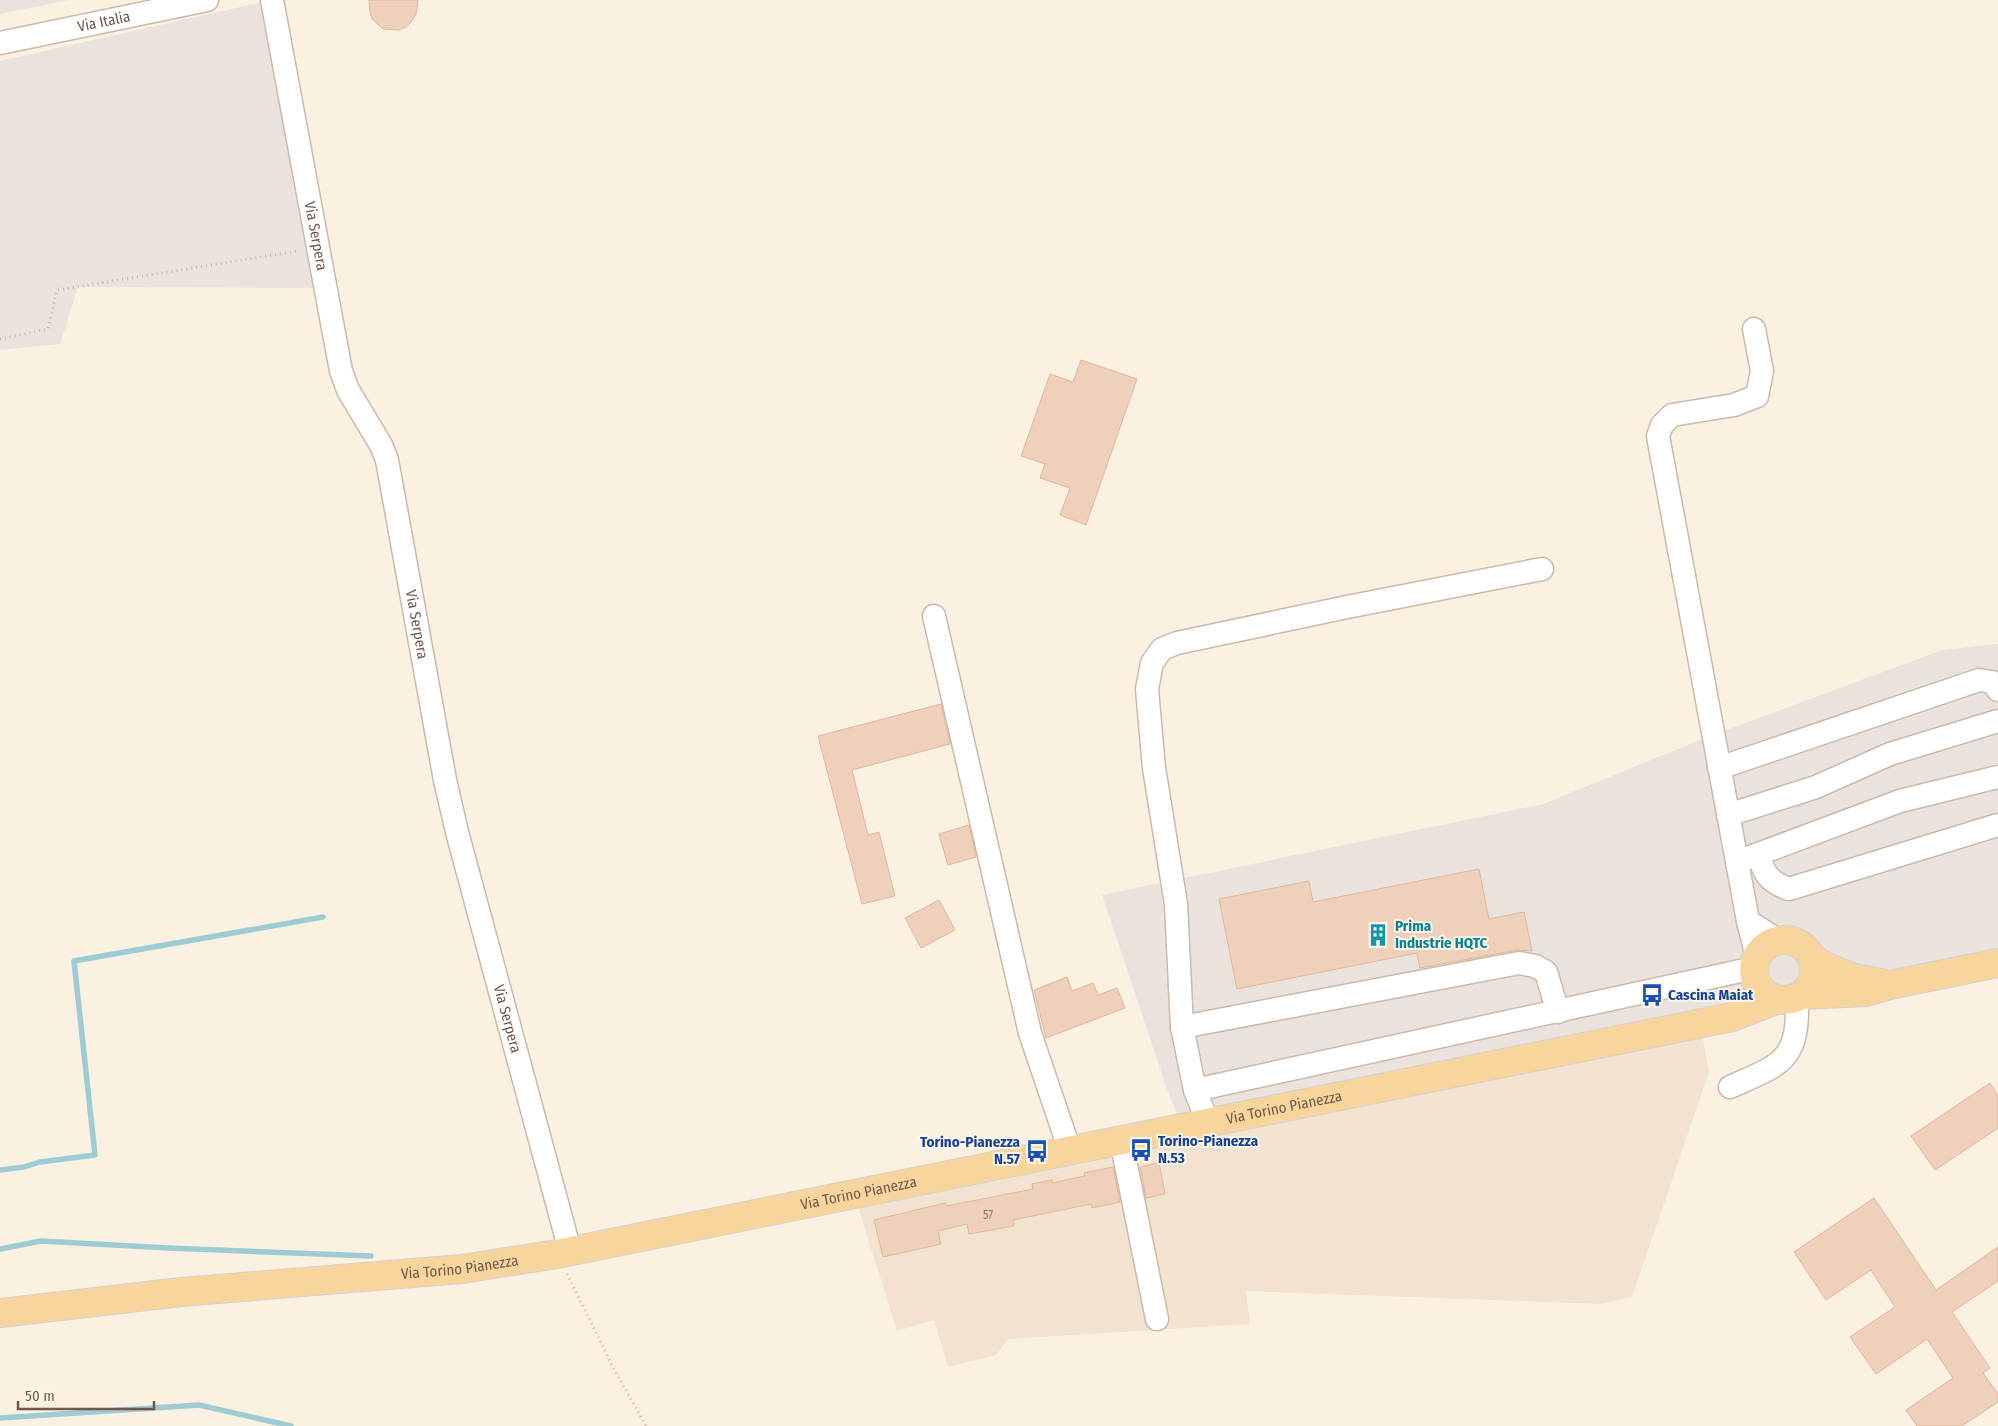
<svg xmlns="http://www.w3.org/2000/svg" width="1998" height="1426" viewBox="0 0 1998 1426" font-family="'Fira Sans Condensed',sans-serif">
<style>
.residential{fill:#f2e3d1}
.industrial{fill:#eae3dd}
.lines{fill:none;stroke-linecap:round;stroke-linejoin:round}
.stream{stroke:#9fccd4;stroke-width:5.5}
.building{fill:#efd0bb;stroke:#e1b69c}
.minor-casing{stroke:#cbb9a9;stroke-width:25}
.major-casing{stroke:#d7d0cc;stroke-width:30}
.path{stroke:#d3b39f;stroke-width:3;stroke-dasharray:1 4;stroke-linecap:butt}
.minor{stroke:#fff;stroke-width:22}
.major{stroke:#f7d59d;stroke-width:28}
.labels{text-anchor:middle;stroke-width:4;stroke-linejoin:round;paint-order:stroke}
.number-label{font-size:12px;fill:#907666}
.street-label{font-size:15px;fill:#71584a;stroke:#fef5e8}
.culture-label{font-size:15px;font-weight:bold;fill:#0d838f;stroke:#fef5e8;text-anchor:start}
.transit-label{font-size:15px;font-weight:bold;fill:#164399;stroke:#fef5e8;text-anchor:start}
</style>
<rect width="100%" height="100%" fill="#fbf1e2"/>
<!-- residential -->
<polygon class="residential" points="1700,1023 1709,1072 1632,1297 1601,1304 1246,1291 1250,1324 1008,1339 996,1355 948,1367 934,1320 897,1331 854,1194"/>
<!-- industrial -->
<g class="industrial">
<polygon points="0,0 69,0 0,14"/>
<polygon points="272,0 326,288 78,287 60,344 0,350 0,61"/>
<polygon points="1998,644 1998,953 1179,1119 1167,1089 1102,895 1543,804 1700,740 1942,650"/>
</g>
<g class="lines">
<!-- stream -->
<g class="stream">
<polyline points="0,1170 24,1167 40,1162 95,1155 74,961 323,917"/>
<polyline points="0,1249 41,1241 168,1248 371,1256"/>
<polyline points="0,1418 199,1405 291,1426"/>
</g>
</g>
<!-- building -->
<g class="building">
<polygon points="369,0 418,0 416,14 412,21 406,27 399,30 383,29 372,19 370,12"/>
<polygon points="1081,360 1137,379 1086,525 1060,515 1070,488 1040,478 1045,464 1021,456 1050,374 1073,382"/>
<polygon points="941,704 950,744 852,770 868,835 879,832 895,896 862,904 818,736"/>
<polygon points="969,825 976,857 948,865 939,834"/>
<polygon points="1479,869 1489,919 1524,912 1532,951 1517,950 1420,968 1417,953 1237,989 1219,899 1309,881 1313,902"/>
<polygon points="939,900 955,930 921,948 905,918"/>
<polygon points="1067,977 1072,991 1093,983 1098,995 1117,988 1125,1008 1046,1038 1034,990"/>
<polygon points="1990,1083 1998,1096 1998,1128 1935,1170 1911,1136"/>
<polygon points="1159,1163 1165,1194 1146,1198 1140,1167"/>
<polygon points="1113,1167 1120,1202 1092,1208 1091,1204 1013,1220 1014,1226 969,1234 967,1224 938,1231 941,1244 883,1257 874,1220 945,1203 946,1206 1033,1189 1032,1184 1052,1180 1052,1183 1085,1176 1084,1173"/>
<polygon points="1874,1198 1936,1290 1998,1247 1998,1281 1952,1312 1990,1368 1983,1373 1998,1394 1998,1402 1962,1426 1917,1426 1906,1410 1953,1378 1927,1339 1876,1374 1850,1337 1895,1307 1871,1270 1826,1300 1794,1252"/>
</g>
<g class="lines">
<defs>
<g id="minor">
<path id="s1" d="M272 0 341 371 348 390 381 445 387 460 445 780 457 832 570 1251"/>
<path id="s2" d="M0 43 207 0"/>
<polyline points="1754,329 1762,371 1757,396 1734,405 1672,415 1662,425 1658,436 1748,921 1757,957"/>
<polyline points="934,616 1030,1033 1070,1151"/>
<polyline points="1719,768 1979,680 1992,682 1998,690"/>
<polyline points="1728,815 1816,787 1890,754 1998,721"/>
<path d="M1758 854C1764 874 1769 882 1789 889L1998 825"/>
<polyline points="1737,862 1900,801 1998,777"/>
<polyline points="1748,921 1777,940"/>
<polyline points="1182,1027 1519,963 1535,966 1546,972 1558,1012"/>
<path d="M1730 1087C1782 1064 1799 1061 1797 998"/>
<polyline points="1195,1090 1182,1027 1176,904 1154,768 1147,689 1152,663 1162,649 1177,643 1347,607 1542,569"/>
<polyline points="1208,1123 1195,1090 1754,968"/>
<polyline points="1121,1140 1157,1319"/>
</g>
<g id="major">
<circle cx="1784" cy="970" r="30"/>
<polyline points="1812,958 1826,967 1854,978 1881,983"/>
<polyline points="1802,995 1866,992 1890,985 1998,963"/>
<path id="s3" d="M0 1313 181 1292 462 1269 557 1254 1732 1017 1776 1000"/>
</g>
</defs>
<!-- minor casing -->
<use href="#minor" class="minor-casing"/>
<!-- major casing -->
<use href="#major" class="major-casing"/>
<!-- path -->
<g class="path">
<polyline points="0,339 48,329 57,290 298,251"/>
<polyline points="567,1274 615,1371 646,1426"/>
</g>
<!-- minor -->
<use href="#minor" class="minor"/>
<!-- major -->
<use href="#major" class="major"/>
</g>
<!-- icons -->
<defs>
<symbol id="building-bare" viewBox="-9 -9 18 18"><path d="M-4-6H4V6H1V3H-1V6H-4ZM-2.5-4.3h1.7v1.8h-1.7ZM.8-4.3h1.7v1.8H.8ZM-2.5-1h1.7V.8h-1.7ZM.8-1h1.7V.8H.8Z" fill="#0f9aa8" stroke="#fef5e8" stroke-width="2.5" paint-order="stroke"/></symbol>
<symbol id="bus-bare" viewBox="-9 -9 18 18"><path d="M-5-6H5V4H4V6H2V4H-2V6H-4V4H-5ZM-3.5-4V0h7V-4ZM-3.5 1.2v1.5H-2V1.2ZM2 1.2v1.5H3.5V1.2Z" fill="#1a4fb4" stroke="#fef5e8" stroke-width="2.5" paint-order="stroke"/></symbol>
</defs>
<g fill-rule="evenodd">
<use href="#building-bare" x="1362" y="919" width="32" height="32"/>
<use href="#bus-bare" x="1636" y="979" width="32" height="32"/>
<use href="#bus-bare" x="1125" y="1134" width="32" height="32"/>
<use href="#bus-bare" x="1021" y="1135" width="32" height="32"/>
</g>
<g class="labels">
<!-- number labels -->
<g class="number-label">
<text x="988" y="1219">57</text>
</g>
<!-- street labels -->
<g class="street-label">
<text dy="5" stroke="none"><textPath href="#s2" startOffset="106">Via Italia</textPath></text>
<text dy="5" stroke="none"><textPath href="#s1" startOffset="240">Via Serpera</textPath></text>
<text dy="5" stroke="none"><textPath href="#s1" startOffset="645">Via Serpera</textPath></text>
<text dy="5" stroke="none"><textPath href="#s1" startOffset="1050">Via Serpera</textPath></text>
<text dy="5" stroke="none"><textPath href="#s3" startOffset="1302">Via Torino Pianezza</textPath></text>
<text dy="5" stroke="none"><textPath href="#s3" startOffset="868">Via Torino Pianezza</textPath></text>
<text dy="5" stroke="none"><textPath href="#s3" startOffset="462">Via Torino Pianezza</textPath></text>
</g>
<!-- culture labels -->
<g class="culture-label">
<text x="1395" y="931">Prima<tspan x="1395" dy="17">Industrie HQTC</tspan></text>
</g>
<!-- transit labels -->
<g class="transit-label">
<text x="1668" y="1000">Cascina Maiat</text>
<text x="1158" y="1146">Torino-Pianezza<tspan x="1158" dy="17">N.53</tspan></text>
<text x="1020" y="1147" text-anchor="end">Torino-Pianezza<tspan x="1020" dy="17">N.57</tspan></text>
</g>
</g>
<!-- scale -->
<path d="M18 1401v8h136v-8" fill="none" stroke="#71584a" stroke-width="2.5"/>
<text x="25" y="1401" font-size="15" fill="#71584a" stroke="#fef5e8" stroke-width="4" paint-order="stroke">50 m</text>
</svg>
